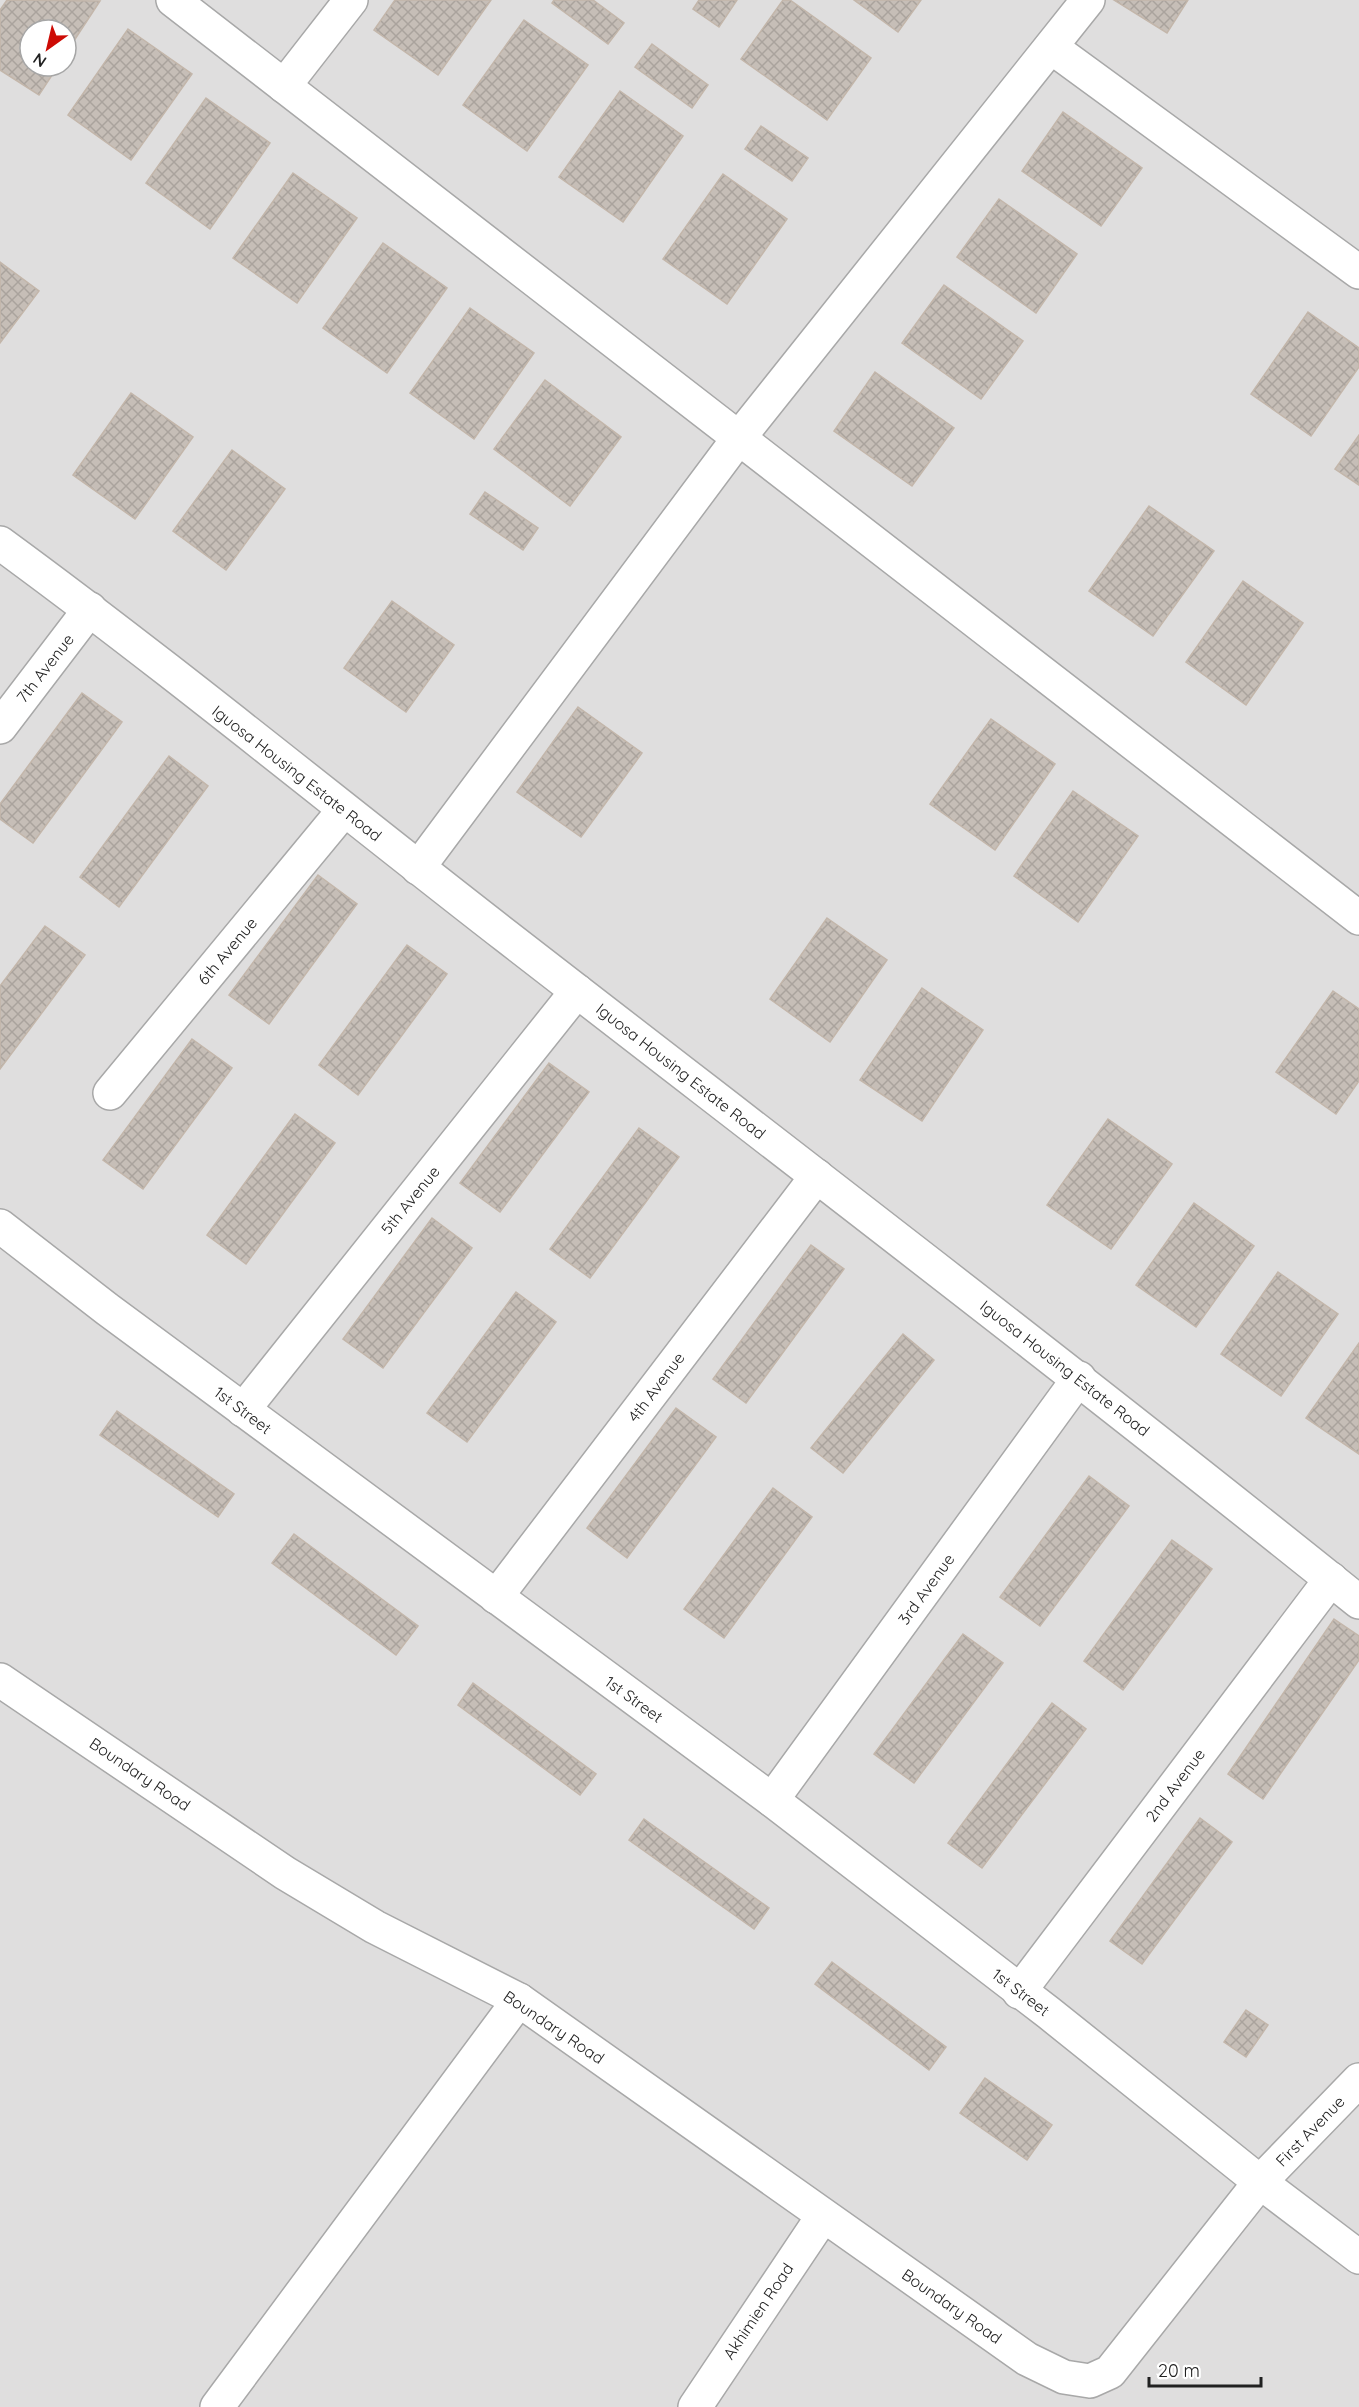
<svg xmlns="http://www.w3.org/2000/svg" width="1359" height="2407" viewBox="0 0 1359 2407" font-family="Quicksand,sans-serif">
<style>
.residential{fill:#dfdede;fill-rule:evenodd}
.building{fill:url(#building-cross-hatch);stroke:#c3b6aa;stroke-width:1.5}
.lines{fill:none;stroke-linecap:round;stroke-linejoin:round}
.minor-casing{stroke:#a8a8a8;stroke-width:36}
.minor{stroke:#fff;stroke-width:33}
.labels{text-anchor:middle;stroke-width:4.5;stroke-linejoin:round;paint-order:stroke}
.street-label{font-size:16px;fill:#212121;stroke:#fff}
</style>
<defs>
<pattern id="building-cross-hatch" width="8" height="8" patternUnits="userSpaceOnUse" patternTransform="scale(1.5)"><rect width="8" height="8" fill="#c6beb7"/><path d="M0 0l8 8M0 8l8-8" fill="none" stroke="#aaa39d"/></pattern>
</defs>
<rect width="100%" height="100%" fill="#f1eee8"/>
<!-- residential -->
<path class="residential" d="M0 0H1359V2407H0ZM30 30H66V66H30Z"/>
<!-- building -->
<g class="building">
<polygon points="7,0 100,1 66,53 66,30 30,30 30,66 58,66 39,95 0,70 0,10"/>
<polygon points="395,0 491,0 438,75 374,30"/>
<polygon points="554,0 593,0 624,23 608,44 552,3"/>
<polygon points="699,0 737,0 719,27 693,9"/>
<polygon points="783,0 790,0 871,58 827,120 741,59"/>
<polygon points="854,0 921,0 898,32"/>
<polygon points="1114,0 1188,0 1167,33"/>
<polygon points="524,20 588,65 527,151 463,105"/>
<polygon points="128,29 192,74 131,160 68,115"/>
<polygon points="652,44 708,85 692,108 635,67"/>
<polygon points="620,91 683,136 623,222 559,177"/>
<polygon points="206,98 270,143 210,229 146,183"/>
<polygon points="1063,112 1142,168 1101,226 1022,171"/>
<polygon points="761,126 808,158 792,181 745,149"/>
<polygon points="293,173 357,218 297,303 233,258"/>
<polygon points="723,174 787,219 727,304 663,259"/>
<polygon points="999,199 1077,254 1036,313 957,257"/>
<polygon points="383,243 447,288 387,373 323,328"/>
<polygon points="0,262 39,291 0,343"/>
<polygon points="944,285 1023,341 981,399 902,343"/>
<polygon points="470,308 534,353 474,439 410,393"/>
<polygon points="1308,312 1359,348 1359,367 1311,436 1251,394"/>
<polygon points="875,372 954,428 912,486 834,431"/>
<polygon points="545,380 621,437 570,506 494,449"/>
<polygon points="131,393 193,437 135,519 73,475"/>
<polygon points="1359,435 1359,485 1335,469"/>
<polygon points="232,450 285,489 226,570 173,531"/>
<polygon points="485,492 538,528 523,550 470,514"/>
<polygon points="1149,506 1214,551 1153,636 1089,591"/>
<polygon points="1243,581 1303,623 1246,705 1186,662"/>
<polygon points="392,601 454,645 406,712 344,668"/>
<polygon points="82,693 122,722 33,843 0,819 0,804"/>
<polygon points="578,707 642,753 581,837 517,792"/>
<polygon points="991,719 1055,764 995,850 930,804"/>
<polygon points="169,756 208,786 119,907 80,877"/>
<polygon points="1073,791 1138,836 1078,922 1014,876"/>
<polygon points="318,875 357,904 269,1024 229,995"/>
<polygon points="827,918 887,960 830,1042 770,999"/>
<polygon points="45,926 85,955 0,1069 0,986"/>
<polygon points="407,945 447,974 358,1095 319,1065"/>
<polygon points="922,988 983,1030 922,1121 860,1080"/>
<polygon points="1333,991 1359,1009 1359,1081 1336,1114 1276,1072"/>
<polygon points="192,1039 232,1068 143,1189 103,1160"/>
<polygon points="549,1063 589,1092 500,1212 460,1183"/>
<polygon points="295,1114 335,1143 246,1264 207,1235"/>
<polygon points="1108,1119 1172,1164 1111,1249 1047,1205"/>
<polygon points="639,1128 679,1157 590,1278 550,1249"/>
<polygon points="1194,1203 1254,1246 1196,1327 1136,1285"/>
<polygon points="432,1218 472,1248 383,1368 343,1339"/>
<polygon points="811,1245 844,1269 746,1403 713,1379"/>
<polygon points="1278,1272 1338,1314 1281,1396 1221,1354"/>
<polygon points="516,1292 556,1322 467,1442 427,1413"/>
<polygon points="903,1334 934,1360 843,1473 811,1448"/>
<polygon points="1359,1343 1359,1454 1306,1418"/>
<polygon points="676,1408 716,1437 627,1558 587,1528"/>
<polygon points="117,1411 234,1494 218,1517 100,1435"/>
<polygon points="1089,1476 1129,1506 1040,1626 1000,1597"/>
<polygon points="773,1488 812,1517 724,1638 684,1609"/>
<polygon points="294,1534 418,1626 396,1655 272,1563"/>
<polygon points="1172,1540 1212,1569 1123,1690 1084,1661"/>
<polygon points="1334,1619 1359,1636 1359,1660 1263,1799 1228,1774"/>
<polygon points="963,1634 1003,1663 914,1783 874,1754"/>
<polygon points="473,1683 596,1774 580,1795 458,1705"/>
<polygon points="1052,1703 1086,1729 982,1868 948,1843"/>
<polygon points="1200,1818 1232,1842 1142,1964 1110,1941"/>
<polygon points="644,1819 769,1908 754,1929 629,1840"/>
<polygon points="832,1962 946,2047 929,2070 815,1984"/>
<polygon points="1246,2010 1268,2025 1246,2057 1224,2042"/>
<polygon points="985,2078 1052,2125 1027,2160 960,2113"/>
</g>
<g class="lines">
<defs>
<g id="minor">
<polyline points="173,0 1359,918"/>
<polyline points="1051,47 1359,272"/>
<polyline points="284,86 351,0"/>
<path d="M0 543C172 669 337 805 506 936 791 1157 1078 1376 1359 1602"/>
<polyline points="0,727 90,609"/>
<polyline points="418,868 738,439 1088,0"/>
<polyline points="110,1093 344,810"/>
<polyline points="0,1226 107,1309 772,1800 1049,2013 1260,2182 1359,2257"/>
<polyline points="243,1410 577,991"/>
<polyline points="496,1597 817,1176"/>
<polyline points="0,1680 285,1873 375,1927 519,2000 1027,2359 1064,2377 1090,2381 1110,2372 1260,2182 1359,2080"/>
<polyline points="772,1800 1079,1378"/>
<polyline points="1019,1992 1331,1579"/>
<polyline points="217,2407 519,2000"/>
<polyline points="695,2407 823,2216"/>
</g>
</defs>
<!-- minor casing -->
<use href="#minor" class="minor-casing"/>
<!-- minor -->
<use href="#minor" class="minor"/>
</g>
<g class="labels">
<!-- street labels -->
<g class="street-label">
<text transform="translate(45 668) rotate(-52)" y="6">7th Avenue</text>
<text transform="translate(297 773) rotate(38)" y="6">Iguosa Housing Estate Road</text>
<text transform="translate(227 951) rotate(-50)" y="6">6th Avenue</text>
<text transform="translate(681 1071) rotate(38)" y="6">Iguosa Housing Estate Road</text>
<text transform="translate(410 1200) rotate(-51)" y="6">5th Avenue</text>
<text transform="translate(1065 1368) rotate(38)" y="6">Iguosa Housing Estate Road</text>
<text transform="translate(656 1387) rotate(-53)" y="6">4th Avenue</text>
<text transform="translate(243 1410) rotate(37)" y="6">1st Street</text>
<text transform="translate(926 1589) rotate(-54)" y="6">3rd Avenue</text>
<text transform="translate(634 1699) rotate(36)" y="6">1st Street</text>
<text transform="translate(140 1774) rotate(34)" y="6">Boundary Road</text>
<text transform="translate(1175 1785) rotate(-53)" y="6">2nd Avenue</text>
<text transform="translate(1021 1992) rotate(37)" y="6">1st Street</text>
<text transform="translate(554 2027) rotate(34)" y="6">Boundary Road</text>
<text transform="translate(1310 2131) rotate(-46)" y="6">First Avenue</text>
<text transform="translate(952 2306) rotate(35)" y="6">Boundary Road</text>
<text transform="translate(758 2311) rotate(-56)" y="6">Akhimien Road</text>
</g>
</g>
<!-- north arrow -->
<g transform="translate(48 48) rotate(214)"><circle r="28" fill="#ffffff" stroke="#a6a6a6" stroke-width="1.5"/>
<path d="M0-4.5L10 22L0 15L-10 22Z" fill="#cd0b05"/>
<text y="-9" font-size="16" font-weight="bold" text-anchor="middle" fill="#212121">N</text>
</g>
<!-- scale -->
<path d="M1149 2377v9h112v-9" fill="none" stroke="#212121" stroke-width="3"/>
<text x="1158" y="2377" font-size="18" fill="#212121" stroke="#ffffff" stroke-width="4.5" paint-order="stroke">20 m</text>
</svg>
